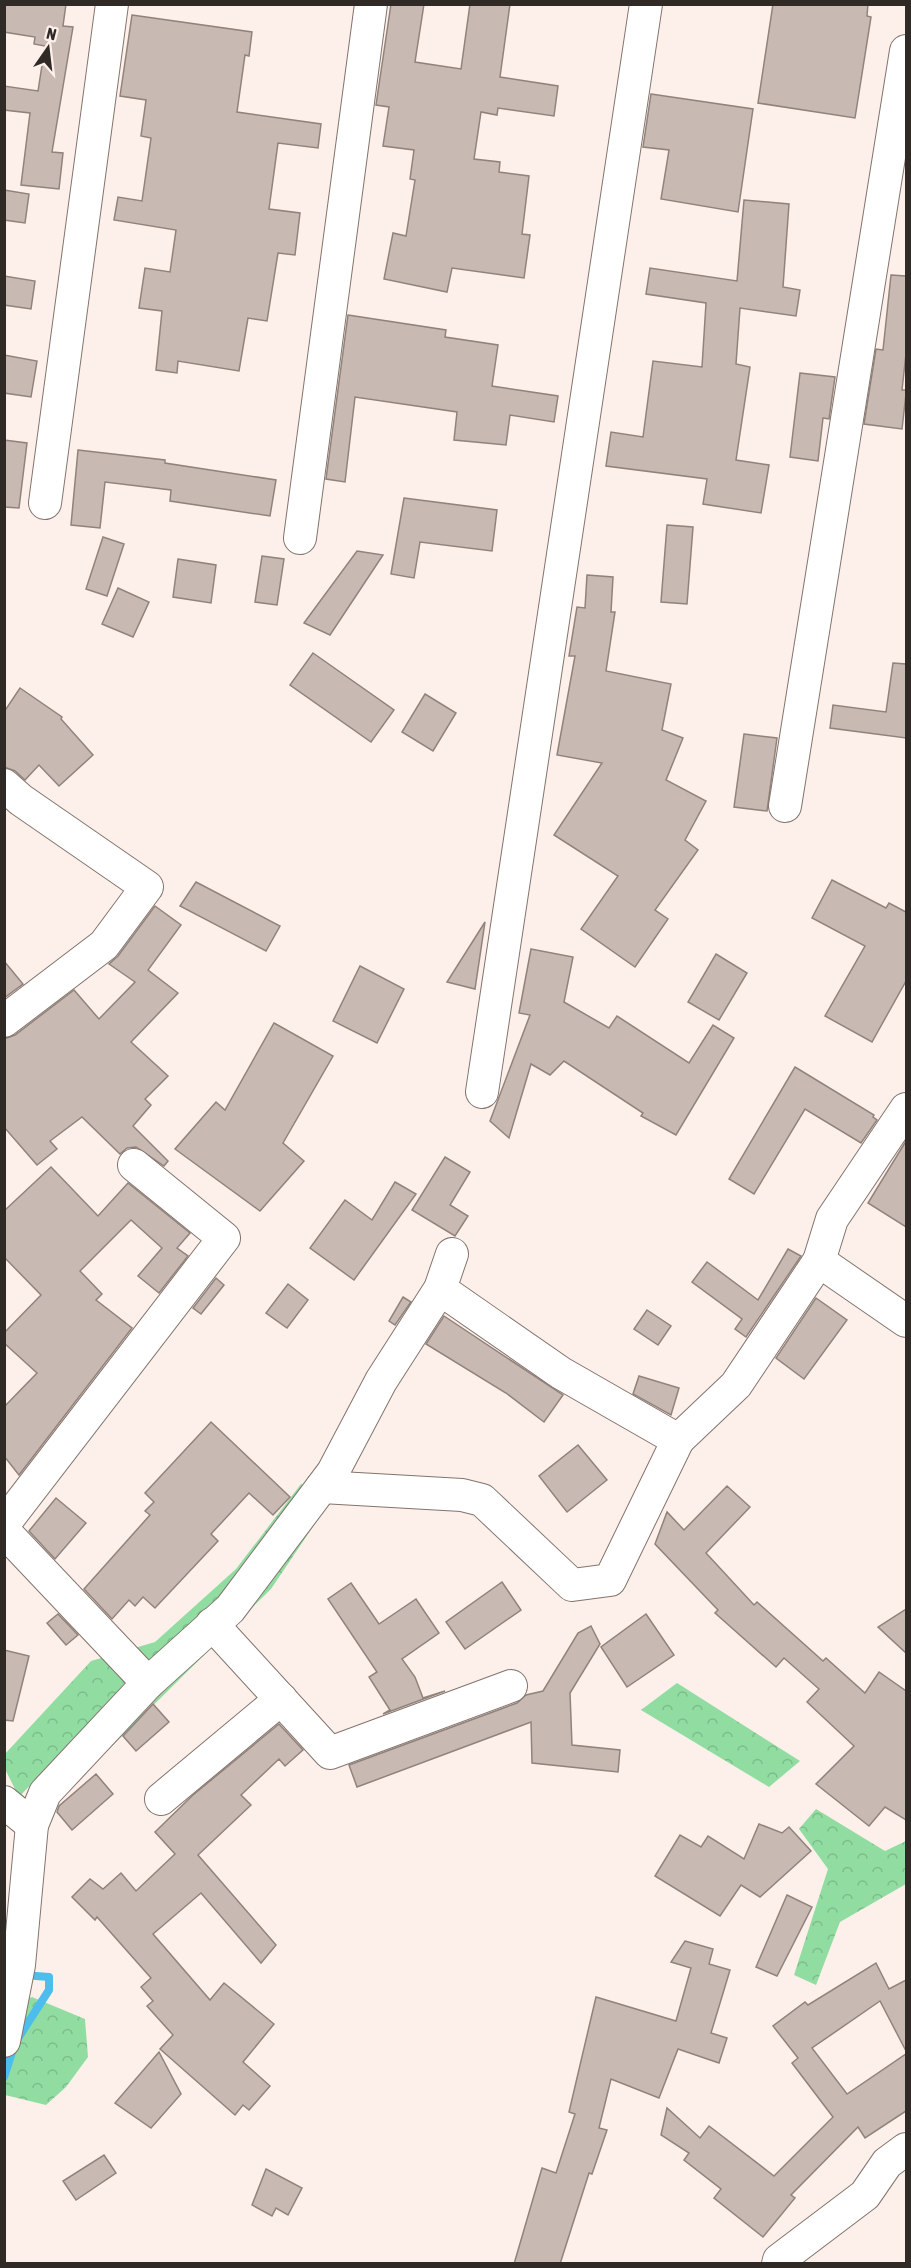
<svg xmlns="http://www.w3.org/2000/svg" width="911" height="2268" viewBox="0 0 911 2268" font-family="'Asap Condensed',sans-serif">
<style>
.forest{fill:url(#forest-crowns)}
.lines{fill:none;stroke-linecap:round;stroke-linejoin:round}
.stream{stroke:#4cbdec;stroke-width:8}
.building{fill:#c8b9b2;stroke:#91837b;stroke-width:1.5}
.minor-casing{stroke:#82746d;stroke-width:34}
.minor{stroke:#fff;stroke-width:32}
</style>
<defs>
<pattern id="forest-crowns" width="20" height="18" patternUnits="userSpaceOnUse" patternTransform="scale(1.5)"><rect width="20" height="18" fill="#90dca1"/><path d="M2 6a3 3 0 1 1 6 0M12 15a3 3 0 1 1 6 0" fill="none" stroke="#7cbd8b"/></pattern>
</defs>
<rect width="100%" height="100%" fill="#fdf0ea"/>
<!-- forest -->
<g class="forest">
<polygon points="301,1484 331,1500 271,1589 104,1754 57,1757 19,1797 5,1769 4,1755 91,1661 155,1642 236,1569"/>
<polygon points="677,1683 800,1761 769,1787 641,1710"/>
<polygon points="816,1809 885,1851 906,1841 906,1884 840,1922 816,1985 794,1975 828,1869 799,1829"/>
<polygon points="32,1997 85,2019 88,2057 66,2087 46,2105 5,2095 4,2019 8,2007"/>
</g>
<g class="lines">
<!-- stream -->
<polyline class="stream" points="4,2077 15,2043 49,1990 49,1977 23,1975"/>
</g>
<!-- building -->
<g class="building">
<polygon points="4,4 66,4 63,26 73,27 52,152 63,153 59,189 21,185 30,113 4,110 4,86 38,91 45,46 34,44 35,37 4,32"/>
<polygon points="391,4 424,4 415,62 461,69 470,4 510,4 500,77 558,86 554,116 498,108 497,115 481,112 474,159 500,162 499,172 529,176 522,234 530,235 524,278 452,268 447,292 384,279 393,233 406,236 415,180 410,179 414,150 383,146 389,107 376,105"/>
<polygon points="773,4 868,4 867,16 871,17 855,118 758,103"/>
<polygon points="132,15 252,32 249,56 245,55 237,112 321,124 318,148 278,143 269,209 300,213 295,255 278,253 267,321 248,318 239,371 178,361 177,373 156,370 162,311 139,308 145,268 170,272 176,230 114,220 118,197 142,201 151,138 141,136 146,100 120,96"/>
<polygon points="651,94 753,109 738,212 661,199 669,150 643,147"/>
<polygon points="4,190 29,194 25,223 4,220"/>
<polygon points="744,200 789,204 783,287 800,290 796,316 740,308 736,364 750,367 736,460 769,465 761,513 703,504 707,479 606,466 611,432 643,437 653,361 702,367 706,303 646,294 650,268 737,281"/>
<polygon points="891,275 906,276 906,354 902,390 906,390 906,394 902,429 864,424 876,349 883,350"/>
<polygon points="4,276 35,281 31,309 4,305"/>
<polygon points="348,315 446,330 445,337 498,345 492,386 558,396 554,422 510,415 506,445 454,440 457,412 355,397 345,482 326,479"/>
<polygon points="4,355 37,361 31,397 4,393"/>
<polygon points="800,373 835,377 829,419 823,418 818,461 790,457"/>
<polygon points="4,440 27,443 19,508 4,507"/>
<polygon points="78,450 165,460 165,463 276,480 270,516 170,501 171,490 105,482 100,528 71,525"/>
<polygon points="404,498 497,510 492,551 420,542 414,578 391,574"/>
<polygon points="667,525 693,527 687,604 661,602"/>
<polygon points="103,537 124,544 107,596 86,589"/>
<polygon points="357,551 383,555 330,635 304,623"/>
<polygon points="262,556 284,559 277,605 255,602"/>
<polygon points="178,559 216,565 211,603 173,597"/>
<polygon points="587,575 613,577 611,612 615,612 606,671 671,684 662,730 683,738 666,780 706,801 685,840 698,850 655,910 668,919 635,967 581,929 618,876 554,835 602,763 557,755 575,656 569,656 577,607 585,608"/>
<polygon points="118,588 149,602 133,637 102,624"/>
<polygon points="313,653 394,710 371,742 290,685"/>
<polygon points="893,663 906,664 906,738 830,728 833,705 886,712"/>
<polygon points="20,688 62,717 61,719 93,755 59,786 39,765 25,780 15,771 4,767 4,712"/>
<polygon points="425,694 456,713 433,751 402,732"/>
<polygon points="744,734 777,738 767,811 734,807"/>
<polygon points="832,880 886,908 889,903 906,912 906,981 872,1042 825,1016 865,946 812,918"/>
<polygon points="196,882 280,926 266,951 180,906"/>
<polygon points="155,906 181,925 148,970 178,993 131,1042 168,1076 145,1099 151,1105 133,1126 168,1161 164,1166 136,1147 127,1148 120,1154 82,1117 50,1141 57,1149 37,1165 4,1127 4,1039 15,1035 74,990 99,1019 135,982 109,964 118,956"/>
<polygon points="485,922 475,989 447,982"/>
<polygon points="531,949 573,957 564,1002 609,1028 617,1016 689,1063 713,1025 734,1038 676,1135 641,1116 643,1113 564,1061 550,1075 531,1064 509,1138 490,1121 530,1015 519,1013"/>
<polygon points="716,954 747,973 719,1020 688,1002"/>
<polygon points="4,961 23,984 4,998"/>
<polygon points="360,966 404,989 377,1043 333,1021"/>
<polygon points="274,1023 333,1056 283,1143 304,1161 260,1211 175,1149 216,1102 225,1110"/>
<polygon points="795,1067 874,1115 873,1117 877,1120 861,1143 805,1109 754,1194 729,1179"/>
<polygon points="906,1141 906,1227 868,1203"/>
<polygon points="445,1157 470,1172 450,1205 468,1216 455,1236 412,1210"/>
<polygon points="51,1167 98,1216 128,1183 190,1233 177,1248 188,1256 159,1293 138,1276 162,1248 131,1220 80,1271 102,1294 96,1300 132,1328 19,1475 4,1456 4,1407 37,1373 4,1343 4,1333 41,1295 4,1257 4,1211"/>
<polygon points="395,1182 416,1194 354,1280 310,1248 345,1200 372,1220"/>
<polygon points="788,1249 801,1256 746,1337 735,1329 742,1319 692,1282 707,1262 758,1300"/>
<polygon points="216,1278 224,1285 201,1314 193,1308"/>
<polygon points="288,1284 308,1300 287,1328 266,1313"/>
<polygon points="403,1297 411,1302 395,1325 389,1321"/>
<polygon points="816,1298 847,1320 804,1379 776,1358"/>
<polygon points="647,1310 671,1326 658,1345 634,1329"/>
<polygon points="444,1316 563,1395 544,1422 506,1393 426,1344"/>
<polygon points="639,1376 679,1388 671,1415 633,1394"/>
<polygon points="211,1422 290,1497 273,1515 249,1493 211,1534 218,1541 155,1608 143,1597 135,1606 129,1600 112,1619 84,1589 150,1515 145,1511 154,1502 145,1493"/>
<polygon points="578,1445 607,1480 567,1512 539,1476"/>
<polygon points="727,1486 750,1507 706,1553 754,1605 757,1602 823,1661 826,1658 865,1693 879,1672 906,1691 906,1820 885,1807 869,1826 816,1784 854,1746 807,1702 819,1689 784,1658 776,1667 715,1613 718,1610 655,1544 667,1512 684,1530"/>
<polygon points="56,1498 86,1523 55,1559 29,1531"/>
<polygon points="502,1582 521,1610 465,1649 446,1622"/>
<polygon points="351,1583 379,1624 416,1599 439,1633 402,1659 415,1677 423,1698 445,1691 383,1714 390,1710 369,1677 377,1672 328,1599"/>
<polygon points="906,1609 906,1653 878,1627"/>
<polygon points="58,1614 78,1635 66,1645 47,1623"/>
<polygon points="646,1614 674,1655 627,1687 601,1647"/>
<polygon points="591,1626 600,1644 570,1693 572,1745 620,1750 618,1772 532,1763 531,1722 357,1787 349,1765 517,1703 526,1695 543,1691 578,1633"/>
<polygon points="4,1650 29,1656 13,1721 4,1720"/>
<polygon points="153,1704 169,1722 136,1751 123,1736"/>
<polygon points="279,1724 303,1750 285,1766 279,1759 241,1795 251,1805 198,1855 276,1945 261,1963 201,1893 153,1934 210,2000 224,1983 274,2024 243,2062 270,2086 249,2110 243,2105 235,2115 160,2049 173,2035 147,2006 153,2001 141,1987 151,1978 97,1917 95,1920 72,1897 90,1879 103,1889 121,1873 136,1891 175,1854 155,1832 193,1795"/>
<polygon points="96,1774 113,1794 72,1830 57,1812 59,1806"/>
<polygon points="759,1824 782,1833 789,1827 811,1851 760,1897 741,1885 720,1916 655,1876 680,1835 701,1847 708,1836 744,1859"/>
<polygon points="787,1895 812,1907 777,1976 756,1967"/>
<polygon points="685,1941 713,1949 709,1964 730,1970 711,2033 727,2038 719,2063 678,2049 659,2098 611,2079 599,2128 607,2130 592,2174 589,2173 560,2264 514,2264 542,2168 556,2173 575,2114 569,2112 596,1997 676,2021 691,1968 671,1962"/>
<polygon points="876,1963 889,1989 906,1980 906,2051 880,2001 812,2048 847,2094 906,2054 906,2111 865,2138 858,2127 791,2195 795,2198 763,2237 714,2198 721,2189 684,2160 689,2153 661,2135 667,2108 700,2138 709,2126 774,2176 833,2117 792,2063 798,2058 773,2026 805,2002 808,2005"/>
<polygon points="159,2052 181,2094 151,2128 115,2103"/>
<polygon points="104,2155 116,2173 76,2200 63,2181"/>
<polygon points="266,2169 302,2188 288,2215 276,2208 272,2216 252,2205"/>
</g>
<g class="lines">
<defs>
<g id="minor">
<polyline points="45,503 112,4"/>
<polyline points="300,538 371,4"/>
<polyline points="4,785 21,800 147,887 104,945 4,1021"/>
<polyline points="785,806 906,51"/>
<polyline points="482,1092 646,4"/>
<polyline points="819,1261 832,1219 906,1109"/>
<polyline points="440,1289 561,1373 678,1440 736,1385 819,1261 906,1321"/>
<polyline points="322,1487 462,1495 482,1500 572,1585 610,1580 678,1440"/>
<polyline points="4,1524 224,1238 134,1165"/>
<polyline points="4,1531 148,1683"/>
<polyline points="212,1624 330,1753 511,1686"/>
<polyline points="161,1799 281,1699"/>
<polyline points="4,1802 32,1825"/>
<polyline points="4,2041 19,1965 32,1825 45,1793 148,1683 230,1609 333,1472 381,1381 440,1289 452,1254"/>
<polyline points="778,2264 779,2260 865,2195 887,2163 906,2149"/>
</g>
</defs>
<!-- minor casing -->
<use href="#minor" class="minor-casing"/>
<!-- minor -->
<use href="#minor" class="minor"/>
</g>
<!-- border -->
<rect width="911" height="2268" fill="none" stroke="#302a27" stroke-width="12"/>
<!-- north arrow -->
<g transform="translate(48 48) rotate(14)" stroke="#fdf0ea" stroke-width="4.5" paint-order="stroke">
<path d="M0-4.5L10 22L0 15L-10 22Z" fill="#302a27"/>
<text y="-9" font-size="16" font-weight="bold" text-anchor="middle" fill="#302a27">N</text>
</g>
</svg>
